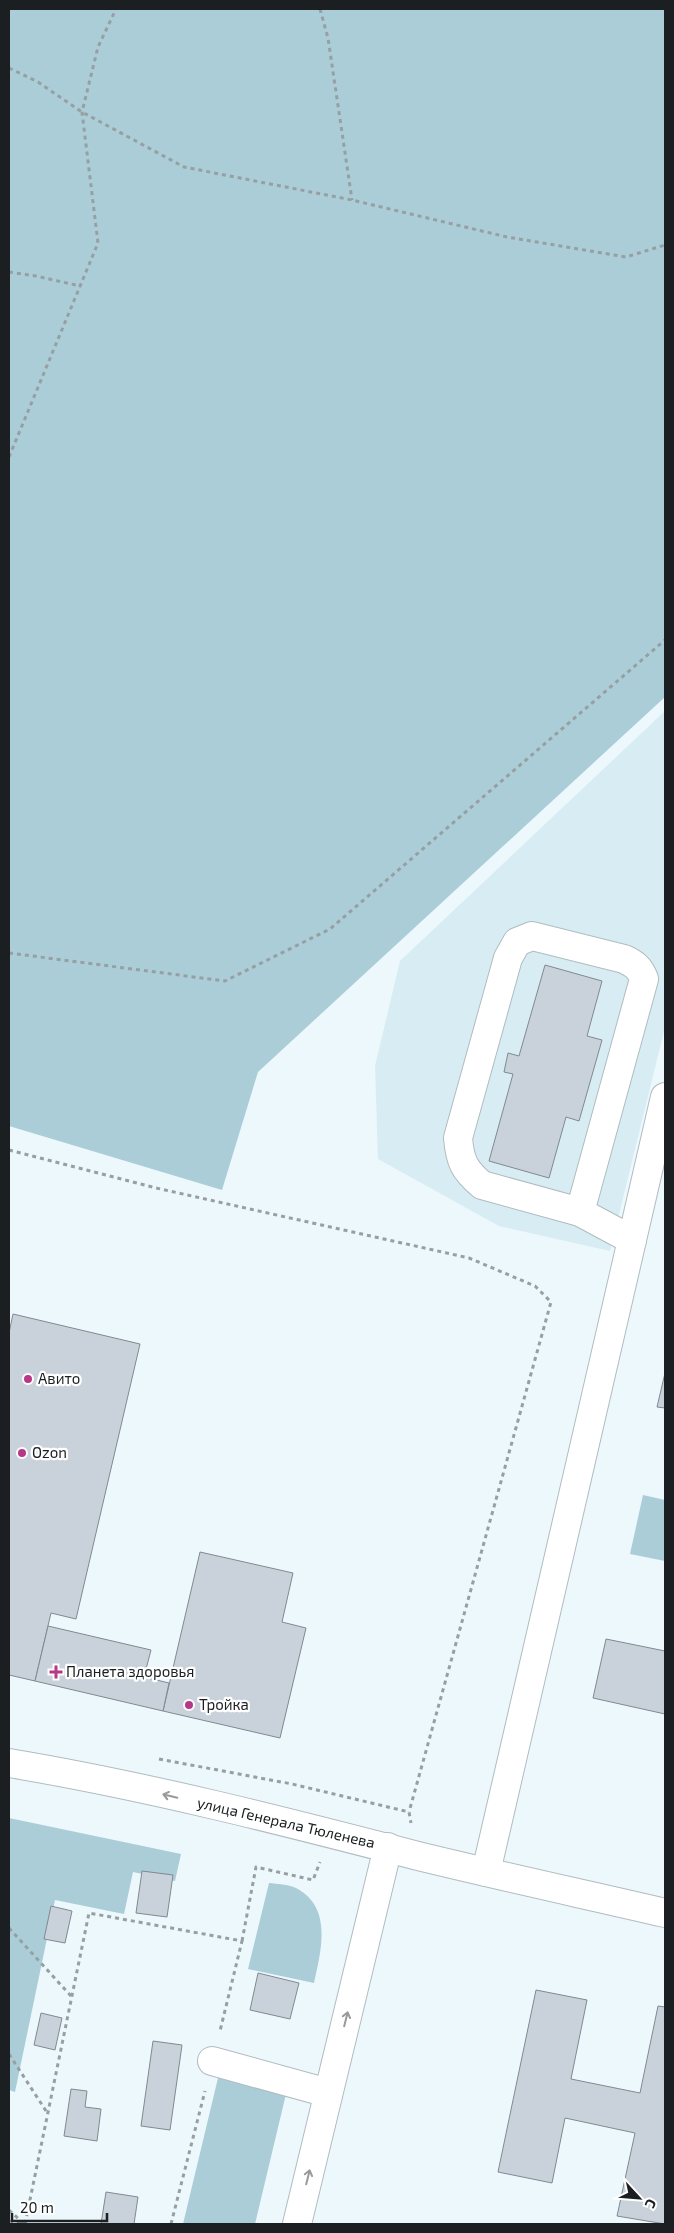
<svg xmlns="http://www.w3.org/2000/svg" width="674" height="2233" viewBox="0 0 674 2233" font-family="'Exo 2',sans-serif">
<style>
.built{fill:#d7ecf3}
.green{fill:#abcdd8}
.building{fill:#c9d2da;stroke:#818990}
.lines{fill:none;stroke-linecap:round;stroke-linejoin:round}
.minor-casing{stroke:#b0bcc0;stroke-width:30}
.path{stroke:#969fa2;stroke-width:3;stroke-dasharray:4 4;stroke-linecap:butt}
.minor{stroke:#fff;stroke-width:28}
.oneway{stroke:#989a9b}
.poi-dot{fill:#b63886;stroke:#fff;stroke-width:2}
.labels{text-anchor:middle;stroke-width:4.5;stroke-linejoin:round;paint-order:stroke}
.poi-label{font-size:15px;fill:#1b1f21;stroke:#fff;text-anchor:start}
.street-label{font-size:15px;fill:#1b1f21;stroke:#fff}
</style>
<rect width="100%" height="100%" fill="#ecf8fc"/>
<!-- built -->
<polygon class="built" points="665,711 665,1027 610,1251 499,1226 378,1159 375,1066 400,961"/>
<!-- green -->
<g class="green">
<polygon points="9,9 665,9 665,697 258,1072 222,1190 9,1126"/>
<polygon points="643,1495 665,1500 665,1561 630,1554"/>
<polygon points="9,1818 181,1854 175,1881 133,1872 124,1914 55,1900 15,2092 9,2090"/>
<path d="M269 1883C277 1884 288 1884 296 1888 333 1907 321 1951 314 1983L248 1969Z"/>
<polygon points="218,2078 286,2094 255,2224 183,2224"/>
</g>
<!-- building -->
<g class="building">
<polygon points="545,965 602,981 587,1036 602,1040 579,1121 566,1117 549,1178 489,1161 513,1074 504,1072 508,1053 519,1056"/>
<polygon points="13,1314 140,1344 76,1619 51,1613 35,1681 9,1675 9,1333"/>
<polygon points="665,1373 665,1408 657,1407"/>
<polygon points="200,1552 293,1573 282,1622 306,1628 280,1738 163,1711"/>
<polygon points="48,1626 151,1650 144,1677 169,1683 163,1711 35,1681"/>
<polygon points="606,1639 665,1651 665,1714 593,1698"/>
<polygon points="142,1871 173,1875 167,1917 136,1913"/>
<polygon points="51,1906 72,1911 65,1943 44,1939"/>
<polygon points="258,1973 299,1983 290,2019 250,2010"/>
<polygon points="536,1990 587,2000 571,2079 640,2093 658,2006 665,2007 665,2224 617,2216 635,2133 565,2118 552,2183 498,2172"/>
<polygon points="41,2013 62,2018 55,2050 34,2045"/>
<polygon points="153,2041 182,2045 170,2130 141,2126"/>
<polygon points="71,2089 87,2091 85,2107 101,2109 97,2141 64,2136"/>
<polygon points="106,2192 138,2197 134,2224 101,2224"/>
</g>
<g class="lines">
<defs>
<g id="minor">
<path d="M532 936 624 959C635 964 640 968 644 979L580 1212 482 1185C464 1170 460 1161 458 1138L508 958 517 942Z"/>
<polyline points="580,1212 632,1240"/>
<path d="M9 1763C147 1786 283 1821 418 1856 500 1876 583 1894 665 1913"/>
<polyline points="486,1872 665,1097"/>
<polyline points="212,2061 328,2093"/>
<polyline points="297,2224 388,1847"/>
</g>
</defs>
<!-- minor casing -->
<use href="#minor" class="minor-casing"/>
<!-- path -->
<g class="path">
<polyline points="320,9 328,38 352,200"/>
<polyline points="9,68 38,82 82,112 184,167 352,200 507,237 626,257 665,245"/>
<polyline points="9,272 36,276 80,286"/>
<polyline points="9,457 98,243 82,112 98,47 116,9"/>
<polyline points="9,953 225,981 330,929 665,640"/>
<polyline points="9,1150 156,1188 469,1258 535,1286 551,1302 409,1812"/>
<polyline points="159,1759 292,1784 409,1812 411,1823"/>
<polyline points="9,1928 71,1996"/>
<polyline points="242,1941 256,1867 313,1880 320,1862"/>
<polyline points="9,2054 48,2114"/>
<polyline points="9,2210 24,2224"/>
<polyline points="9,2221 22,2224"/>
<polyline points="25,2224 89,1913 242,1941 220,2031"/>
<polyline points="171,2224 205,2091"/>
</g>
<!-- minor -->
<use href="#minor" class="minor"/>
</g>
<!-- one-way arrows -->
<defs><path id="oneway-shaft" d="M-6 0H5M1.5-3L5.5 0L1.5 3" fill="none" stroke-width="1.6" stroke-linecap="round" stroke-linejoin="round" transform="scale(1.25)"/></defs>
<g class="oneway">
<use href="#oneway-shaft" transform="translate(170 1796) rotate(-167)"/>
<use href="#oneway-shaft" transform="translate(346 2019) rotate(-76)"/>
<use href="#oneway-shaft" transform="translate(308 2177) rotate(-76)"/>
</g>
<!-- markers -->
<g class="poi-dot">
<circle cx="28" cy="1379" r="5"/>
<circle cx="22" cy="1453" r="5"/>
<path d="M53.5 1664.5h5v5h5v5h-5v5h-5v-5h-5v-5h5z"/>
<circle cx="189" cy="1705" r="5"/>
</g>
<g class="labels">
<!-- poi labels -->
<g class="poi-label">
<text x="38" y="1384">Авито</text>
<text x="32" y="1458">Ozon</text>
<text x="66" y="1677">Планета здоровья</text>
<text x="199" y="1710">Тройка</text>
</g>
<!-- street labels -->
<g class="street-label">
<text transform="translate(286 1823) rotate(13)" y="5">улица Генерала Тюленева</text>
</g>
</g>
<!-- border -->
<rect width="674" height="2233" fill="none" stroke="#1b1f21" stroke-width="20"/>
<!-- north arrow -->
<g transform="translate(639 2198) rotate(116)" stroke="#ffffff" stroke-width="4" paint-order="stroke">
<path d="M0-4L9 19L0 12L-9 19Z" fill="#1b1f21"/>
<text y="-8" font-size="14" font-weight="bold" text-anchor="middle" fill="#1b1f21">С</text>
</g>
<!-- scale -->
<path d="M12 2213v8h95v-8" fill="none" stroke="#1b1f21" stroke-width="2.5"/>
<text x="20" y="2213" font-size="15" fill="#1b1f21" stroke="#ffffff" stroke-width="4" paint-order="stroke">20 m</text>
</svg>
